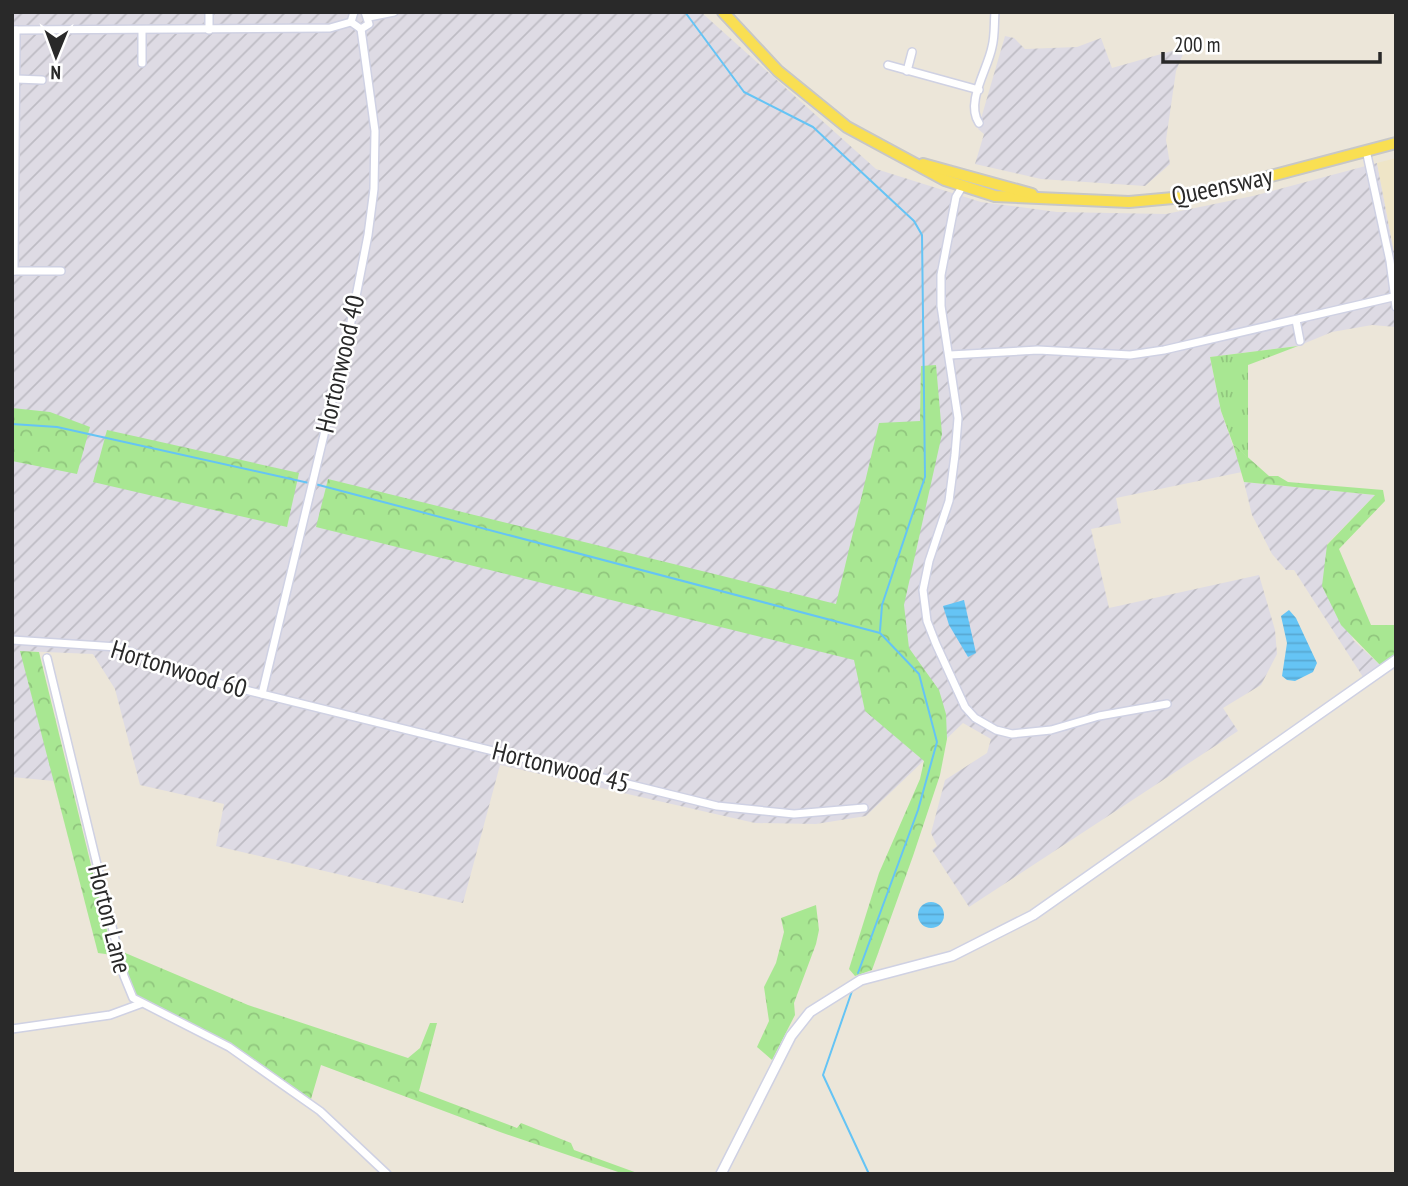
<svg xmlns="http://www.w3.org/2000/svg" width="1408" height="1186" viewBox="0 0 1408 1186" font-family="'PT Sans Narrow',sans-serif">
<style>
.industrial{fill:url(#industrial-furrows)}
.education{fill:#efe5c7}
.grass{fill:url(#grass-tufts)}
.forest{fill:url(#forest-crowns)}
.water{fill:url(#water-rules)}
.lines{fill:none;stroke-linecap:round;stroke-linejoin:round}
.stream{stroke:#65c4f5;stroke-width:2}
.minor-casing{stroke:#cfd1e3;stroke-width:10}
.tertiary-casing{stroke:#cfd1e3;stroke-width:12}
.primary-casing{stroke:#c7c7c7;stroke-width:14}
.minor{stroke:#fff;stroke-width:7}
.tertiary{stroke:#fff;stroke-width:9}
.primary{stroke:#f9df52;stroke-width:10}
.labels{text-anchor:middle;stroke-width:5;stroke-linejoin:round;paint-order:stroke}
.street-label{font-size:26px;fill:#292929;stroke:#fff}
</style>
<defs>
<pattern id="industrial-furrows" width="10" height="10" patternUnits="userSpaceOnUse" patternTransform="scale(1.75)"><rect width="10" height="10" fill="#dedbe4"/><path d="M-1 1l2-2M0 10L10 0M9 11l2-2" fill="none" stroke="#bebcc4"/></pattern>
<pattern id="grass-tufts" width="24" height="20" patternUnits="userSpaceOnUse" patternTransform="scale(1.75)"><rect width="24" height="20" fill="#a8e792"/><path d="M3 7l-1-3M5 7V3M7 7l1-3M15 17l-1-3M17 17v-4M19 17l1-3" fill="none" stroke="#91c67e"/></pattern>
<pattern id="forest-crowns" width="20" height="18" patternUnits="userSpaceOnUse" patternTransform="scale(1.75)"><rect width="20" height="18" fill="#a8e792"/><path d="M2 6a3 3 0 1 1 6 0M12 15a3 3 0 1 1 6 0" fill="none" stroke="#91c67e"/></pattern>
<pattern id="water-rules" width="6" height="5" patternUnits="userSpaceOnUse" patternTransform="scale(1.75)"><rect width="6" height="5" fill="#65c4f5"/><path d="M0 2.5h6" fill="none" stroke="#58a8d2"/></pattern>
</defs>
<rect width="100%" height="100%" fill="#ece6d9"/>
<!-- industrial -->
<g class="industrial">
<polygon points="12,12 701,12 876,169 981,202 1057,212 1166,214 1253,196 1377,163 1396,262 1396,327 1372,325 1332,332 1298,346 1210,357 1221,411 1242,472 1116,498 1121,523 1091,529 1109,608 1259,575 1275,630 1277,654 1261,685 1223,708 1238,731 969,907 932,850 937,846 931,833 945,780 987,753 991,739 963,723 866,816 816,824 755,823 500,765 463,903 216,846 224,804 140,785 115,689 93,654 21,651 54,781 12,777"/>
<polygon points="1005,36 1014,38 1025,49 1077,47 1101,38 1112,68 1186,47 1176,71 1166,140 1170,164 1145,186 1041,179 975,164 984,134 978,129"/>
<polygon points="1244,482 1375,495 1327,544 1353,640 1380,665 1363,677 1294,570 1286,570 1272,554 1252,515"/>
</g>
<!-- education -->
<polygon class="education" points="1396,158 1396,262 1377,163"/>
<!-- grass -->
<polygon class="grass" points="1298,346 1248,365 1248,458 1233,444 1221,411 1210,357"/>
<!-- forest -->
<g class="forest">
<polygon points="936,365 942,434 904,605 909,648 939,690 946,714 947,739 940,775 913,856 872,970 855,976 849,969 879,873 920,779 924,761 865,711 854,660 316,527 328,479 836,604 879,423 920,421 921,366"/>
<polygon points="12,408 50,412 90,427 77,474 12,461"/>
<polygon points="107,430 299,473 287,527 93,482"/>
<polygon points="1233,444 1269,476 1278,476 1288,482 1383,490 1385,501 1339,549 1371,625 1396,625 1396,654 1380,665 1341,625 1322,586 1327,545 1375,495 1244,482"/>
<polygon points="20,651 39,652 113,955 98,953"/>
<polygon points="816,905 819,930 816,944 794,1003 795,1015 772,1060 757,1047 769,1021 764,987 776,963 784,932 781,918"/>
<polygon points="123,952 248,1005 408,1058 420,1048 430,1023 437,1023 419,1091 517,1128 521,1123 571,1143 574,1150 640,1174 624,1174 500,1132 321,1065 311,1099 234,1047 137,998 130,986"/>
</g>
<!-- water -->
<g class="water">
<polygon points="964,600 976,653 968,657 949,625 943,606"/>
<polygon points="1289,610 1296,618 1317,663 1313,672 1295,681 1287,680 1282,676 1287,643 1281,616"/>
<circle cx="931" cy="915" r="13"/>
</g>
<g class="lines">
<!-- stream -->
<g class="stream">
<polyline points="685,12 744,92 813,127 914,221 922,235 925,477 882,605 880,631"/>
<polyline points="12,424 57,427 309,483"/>
<polyline points="315,484 880,633 919,674 937,742 918,810 858,973"/>
<polyline points="852,991 823,1075 869,1174"/>
</g>
<defs>
<g id="minor">
<polyline points="209,12 209,30"/>
<polyline points="354,12 351,22 361,29 369,24 365,12"/>
<polyline points="369,17 394,12"/>
<polyline points="12,30 330,28 351,22"/>
<polyline points="142,30 142,63"/>
<polyline points="888,65 979,90"/>
<polyline points="907,71 912,52"/>
<polyline points="16,79 42,80"/>
<path d="M979 123C965 102 988 69 992 47 995 36 994 23 995 12"/>
<polyline points="1366,150 1390,261 1396,307"/>
<polyline points="962,187 956,197 941,275 941,306 958,418 955,455 949,501 929,561 923,590 927,621 936,644 965,707 975,718 996,730 1012,734 1051,730 1099,716 1167,704"/>
<polyline points="12,271 61,271"/>
<polyline points="14,271 16,30"/>
<polyline points="1296,320 1300,341"/>
<polyline points="950,355 1038,350 1130,355 1164,350 1393,297"/>
<polyline points="12,640 117,647 205,680 717,806 794,814 864,808"/>
<polyline points="47,658 124,976 133,998 229,1047 320,1111 387,1174"/>
<polyline points="262,694 351,322 368,235 374,189 375,131 361,29"/>
<polyline points="12,1029 110,1015 140,1004"/>
</g>
<polyline id="tertiary" points="721,1174 791,1036 810,1012 861,980 952,956 1033,915 1396,660"/>
<g id="primary">
<polyline points="723,12 778,71 847,127 945,180 995,196 1129,202 1195,196 1396,143"/>
<polyline points="923,164 1032,194"/>
</g>
</defs>
<!-- minor casing -->
<use href="#minor" class="minor-casing"/>
<!-- tertiary casing -->
<use href="#tertiary" class="tertiary-casing"/>
<!-- primary casing -->
<use href="#primary" class="primary-casing"/>
<!-- minor -->
<use href="#minor" class="minor"/>
<!-- tertiary -->
<use href="#tertiary" class="tertiary"/>
<!-- primary -->
<use href="#primary" class="primary"/>
</g>
<g class="labels">
<!-- street labels -->
<g class="street-label">
<text transform="translate(1222 186) rotate(-12)" y="9">Queensway</text>
<text transform="translate(340 364) rotate(-77)" y="9">Hortonwood 40</text>
<text transform="translate(179 669) rotate(17)" y="9">Hortonwood 60</text>
<text transform="translate(561 767) rotate(14)" y="9">Hortonwood 45</text>
<text transform="translate(110 919) rotate(76)" y="9">Horton Lane</text>
</g>
</g>
<!-- border -->
<rect width="1408" height="1186" fill="none" stroke="#292929" stroke-width="28"/>
<!-- north arrow -->
<g transform="translate(56 56) rotate(181)" stroke="#ffffff" stroke-width="5" paint-order="stroke">
<path d="M0-5L12 26L0 18L-12 26Z" fill="#292929"/>
<text y="-10" font-size="19" font-weight="bold" text-anchor="middle" fill="#292929">N</text>
</g>
<!-- scale -->
<path d="M1163 52v10h217v-10" fill="none" stroke="#292929" stroke-width="3.5"/>
<text x="1174" y="52" font-size="21" fill="#292929" stroke="#ffffff" stroke-width="5" paint-order="stroke">200 m</text>
</svg>
